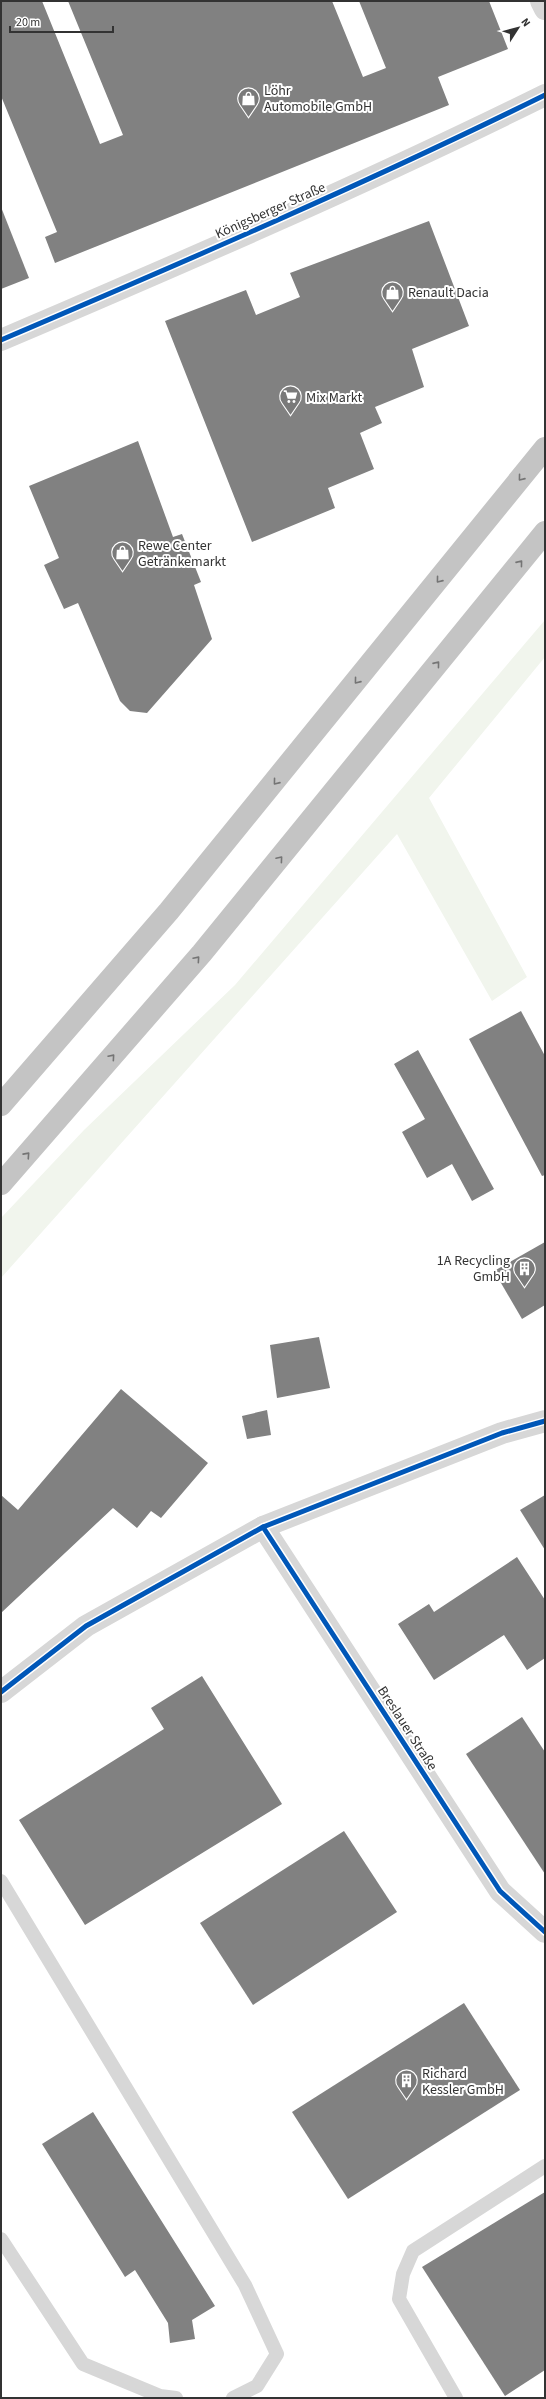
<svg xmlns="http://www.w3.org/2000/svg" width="546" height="2399" viewBox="0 0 546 2399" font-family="'Source Sans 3',sans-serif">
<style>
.green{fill:#f1f5ed}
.building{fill:#818181}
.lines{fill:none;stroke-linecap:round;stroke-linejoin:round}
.lane{stroke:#d7d7d7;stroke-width:14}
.street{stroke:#d7d7d7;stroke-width:22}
.highway{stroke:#c4c4c4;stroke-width:22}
.cycleway-casing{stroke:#fff;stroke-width:8}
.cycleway{stroke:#0057b8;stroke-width:5}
.oneway{stroke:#747474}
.labels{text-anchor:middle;stroke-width:4;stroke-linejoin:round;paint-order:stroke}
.poi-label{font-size:14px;fill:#333;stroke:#fff;text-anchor:start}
.street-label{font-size:14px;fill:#333;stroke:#fff}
</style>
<rect width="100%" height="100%" fill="#fff"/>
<!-- green -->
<polygon class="green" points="545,620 545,657 429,798 527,977 492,1001 397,834 1,1278 1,1218 84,1130 235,985"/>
<!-- building -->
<g class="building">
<polygon points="1,1 42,1 100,144 123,135 68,1 332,1 363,77 386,68 359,1 489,1 508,49 438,77 449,105 55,263 45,237 57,232 1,96"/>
<polygon points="1,207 29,278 1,289"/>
<polygon points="429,221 469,326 412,349 424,387 375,407 382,423 360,433 374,469 328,488 335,508 252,542 165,321 246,290 256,315 300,297 290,273"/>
<polygon points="138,441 173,537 182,534 201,582 194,585 212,639 147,713 130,711 120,701 78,603 64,609 44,565 59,558 29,486"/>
<polygon points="521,1011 545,1056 545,1175 542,1176 469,1039"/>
<polygon points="418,1050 494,1189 472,1201 452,1164 427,1178 402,1132 425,1119 394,1064"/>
<polygon points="545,1242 545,1305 522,1319 494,1271"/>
<polygon points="319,1337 330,1388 277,1398 270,1345"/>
<polygon points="121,1389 208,1463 161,1518 151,1511 137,1528 113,1508 1,1613 1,1495 18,1510"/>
<polygon points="267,1410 271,1435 247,1439 242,1416"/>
<polygon points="545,1495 545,1550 520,1510"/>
<polygon points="517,1557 545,1600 545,1658 527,1670 504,1635 434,1680 398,1624 429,1604 434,1612"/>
<polygon points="202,1676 282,1804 85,1925 19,1820 164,1729 151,1708"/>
<polygon points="522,1717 545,1752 545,1874 466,1754"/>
<polygon points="344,1831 397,1912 253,2005 200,1923"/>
<polygon points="464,2003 520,2090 348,2199 292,2112"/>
<polygon points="93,2112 215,2306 192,2320 195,2339 170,2343 168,2323 135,2270 125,2277 42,2144"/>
<polygon points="545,2192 545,2370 505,2396 422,2267"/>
</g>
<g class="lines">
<!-- lane -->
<g class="lane">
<polyline points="1,1881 245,2285 277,2354 257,2386 233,2398"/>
<polyline points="1,2239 83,2364 160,2396 176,2398"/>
<polyline points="456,2398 399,2299 403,2274 413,2251 545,2166"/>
</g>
<!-- street -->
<g class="street">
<polyline points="541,1 545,9"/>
<path d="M1 340C184 262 367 183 545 95"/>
<polyline points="263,1527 500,1891 545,1932"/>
<polyline points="1,1692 86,1626 263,1527 502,1433 545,1421"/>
</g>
<!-- highway -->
<g class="highway">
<polyline points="1,1105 169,911 545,448"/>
<polyline points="1,1184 202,953 545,532"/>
</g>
<defs>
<g id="cycleway">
<path d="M1 340C184 262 367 183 545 95"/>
<polyline points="263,1527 500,1891 545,1932"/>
<polyline points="1,1692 86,1626 263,1527 502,1433 545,1421"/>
</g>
</defs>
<!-- cycleway casing -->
<use href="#cycleway" class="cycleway-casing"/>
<!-- cycleway -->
<use href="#cycleway" class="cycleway"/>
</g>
<!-- one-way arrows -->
<defs><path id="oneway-chevron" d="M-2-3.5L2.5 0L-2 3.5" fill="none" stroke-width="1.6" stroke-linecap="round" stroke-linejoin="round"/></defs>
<g class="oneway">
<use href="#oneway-chevron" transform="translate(521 478) rotate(129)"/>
<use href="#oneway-chevron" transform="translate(520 563) rotate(-51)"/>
<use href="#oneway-chevron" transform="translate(439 580) rotate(129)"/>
<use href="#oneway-chevron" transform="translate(437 664) rotate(-51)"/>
<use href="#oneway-chevron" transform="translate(357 681) rotate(129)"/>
<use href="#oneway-chevron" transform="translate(276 782) rotate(129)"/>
<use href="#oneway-chevron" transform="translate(280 859) rotate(-50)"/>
<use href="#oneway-chevron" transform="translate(197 959) rotate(-49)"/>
<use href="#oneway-chevron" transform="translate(112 1057) rotate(-49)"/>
<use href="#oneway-chevron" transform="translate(27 1155) rotate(-48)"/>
</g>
<!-- icons -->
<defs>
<symbol id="shop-pin" viewBox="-11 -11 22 30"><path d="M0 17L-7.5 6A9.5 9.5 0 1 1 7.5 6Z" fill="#7a7a7a" stroke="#fff"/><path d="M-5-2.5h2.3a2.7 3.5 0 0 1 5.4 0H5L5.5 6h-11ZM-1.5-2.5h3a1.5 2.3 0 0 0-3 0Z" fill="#fff"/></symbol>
<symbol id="supermarket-pin" viewBox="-11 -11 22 30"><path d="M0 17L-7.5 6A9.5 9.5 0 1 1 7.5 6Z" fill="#7a7a7a" stroke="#fff"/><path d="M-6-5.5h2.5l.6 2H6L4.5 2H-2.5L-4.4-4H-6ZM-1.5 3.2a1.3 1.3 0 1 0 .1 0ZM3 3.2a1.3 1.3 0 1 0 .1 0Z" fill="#fff"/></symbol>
<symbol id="building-pin" viewBox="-11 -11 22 30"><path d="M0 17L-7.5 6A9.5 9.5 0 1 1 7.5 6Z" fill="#7a7a7a" stroke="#fff"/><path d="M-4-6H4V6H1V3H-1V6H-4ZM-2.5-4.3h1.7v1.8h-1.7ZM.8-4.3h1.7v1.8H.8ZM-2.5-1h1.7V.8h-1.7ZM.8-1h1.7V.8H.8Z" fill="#fff"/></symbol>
</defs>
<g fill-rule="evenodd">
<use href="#shop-pin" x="236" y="86" width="25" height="34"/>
<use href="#shop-pin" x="380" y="280" width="25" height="34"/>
<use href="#supermarket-pin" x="278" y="384" width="25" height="34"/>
<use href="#shop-pin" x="110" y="540" width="25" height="34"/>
<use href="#building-pin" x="512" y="1256" width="25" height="34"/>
<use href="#building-pin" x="394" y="2068" width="25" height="34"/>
</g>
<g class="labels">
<!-- poi labels -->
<g class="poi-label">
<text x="264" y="95">Löhr<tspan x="264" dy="16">Automobile GmbH</tspan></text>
<text x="408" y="297">Renault Dacia</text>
<text x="306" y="402">Mix Markt</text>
<text x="138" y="550">Rewe Center<tspan x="138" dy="16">Getränkemarkt</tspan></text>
<text x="510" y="1265" text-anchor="end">1A Recycling<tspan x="510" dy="16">GmbH</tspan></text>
<text x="422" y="2078">Richard<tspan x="422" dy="16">Kessler GmbH</tspan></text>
</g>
<!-- street labels -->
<g class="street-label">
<text transform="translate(270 210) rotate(-24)" y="5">Königsberger Straße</text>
<text transform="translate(408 1728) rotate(57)" y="5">Breslauer Straße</text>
</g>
</g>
<!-- border -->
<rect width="546" height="2399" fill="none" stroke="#333333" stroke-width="4"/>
<!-- north arrow -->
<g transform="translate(518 28) rotate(54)" stroke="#ffffff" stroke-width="3" paint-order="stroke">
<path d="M0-3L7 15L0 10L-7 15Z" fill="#333333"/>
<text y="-6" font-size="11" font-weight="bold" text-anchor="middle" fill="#333333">N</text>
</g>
<!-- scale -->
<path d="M10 26v6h103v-6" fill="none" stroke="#333333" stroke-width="2"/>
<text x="16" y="26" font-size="12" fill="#333333" stroke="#ffffff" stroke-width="3" paint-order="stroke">20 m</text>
</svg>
